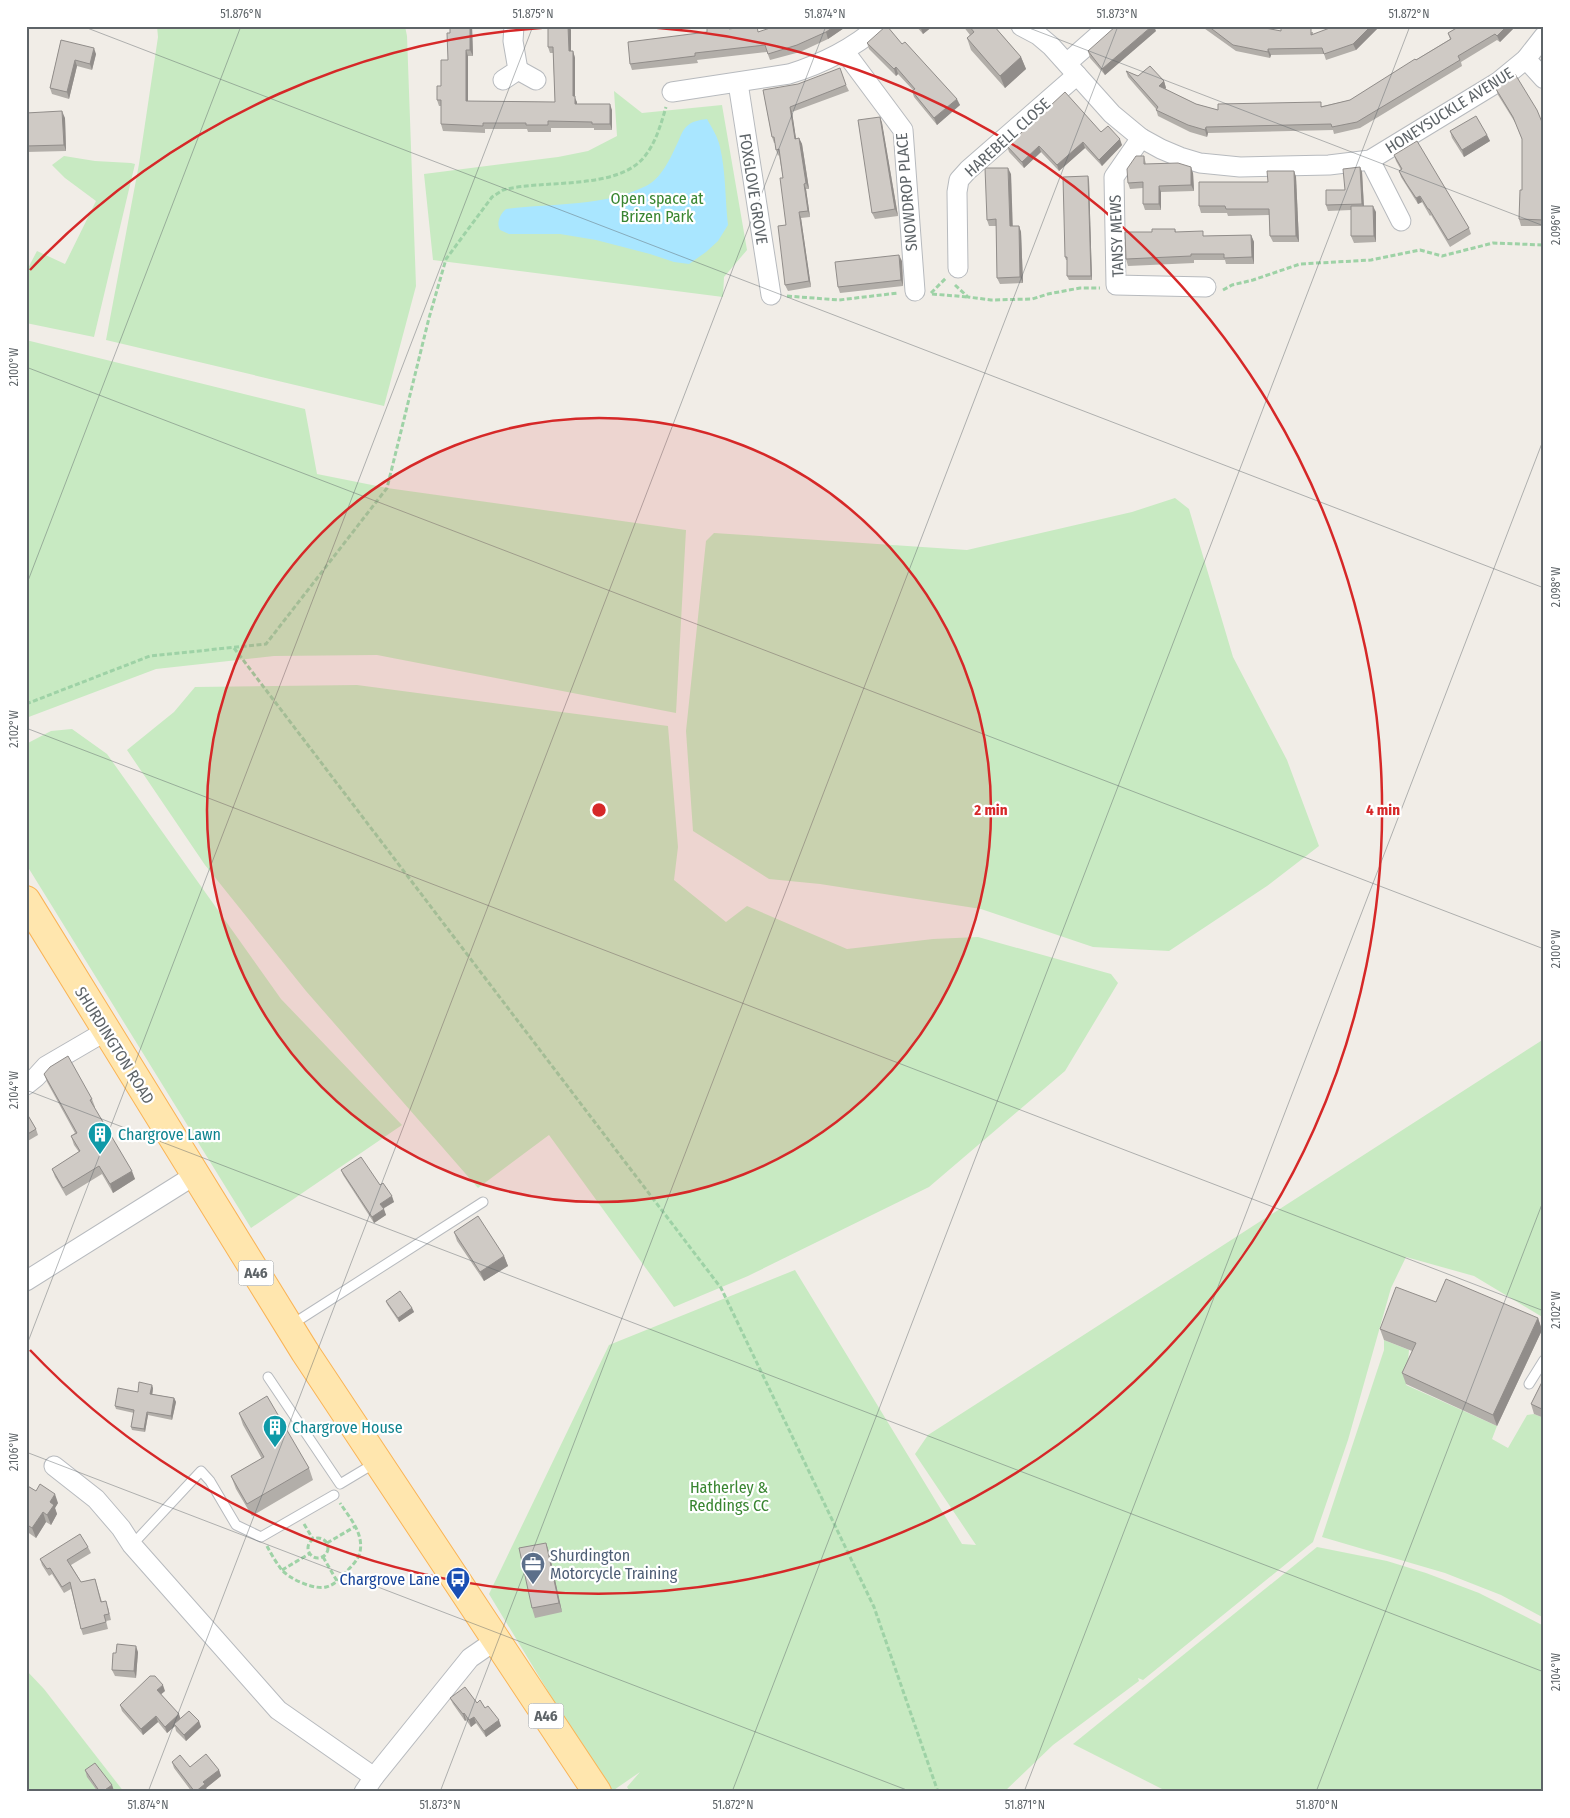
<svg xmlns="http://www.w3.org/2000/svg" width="1570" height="1818" viewBox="0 0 1570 1818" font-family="'Fira Sans Condensed',sans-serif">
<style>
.green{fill:#c8eac2}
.water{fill:#a9e6ff}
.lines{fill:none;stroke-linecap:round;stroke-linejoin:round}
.service-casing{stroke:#b7babe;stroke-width:11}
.minor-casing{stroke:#b7babe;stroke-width:21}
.primary-casing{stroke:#fab456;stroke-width:30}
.path{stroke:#9ed2a6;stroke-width:3;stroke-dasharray:5 2.5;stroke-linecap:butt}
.service{stroke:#fff;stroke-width:9}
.minor{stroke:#fff;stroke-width:19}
.primary{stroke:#ffe6ae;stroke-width:28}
.wall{fill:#b2aea9}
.shaded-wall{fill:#918d8a}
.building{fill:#cfcac5;stroke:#918d8a}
.ticks{fill:none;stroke:#5e6468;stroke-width:1;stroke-opacity:0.45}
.ring{fill:none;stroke:#d62828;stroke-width:2.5}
.labels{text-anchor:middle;stroke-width:4.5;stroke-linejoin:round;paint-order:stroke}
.shield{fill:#fff;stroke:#8e9295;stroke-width:1}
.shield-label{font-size:15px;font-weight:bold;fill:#5e6468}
.street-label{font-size:16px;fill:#5e6468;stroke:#fff}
.park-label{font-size:16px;fill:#388530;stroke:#fff}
.culture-label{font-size:16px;fill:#0d838f;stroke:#fff;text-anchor:start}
.service-label{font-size:16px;fill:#4e5e75;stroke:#fff;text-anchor:start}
.transit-label{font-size:16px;fill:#164399;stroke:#fff;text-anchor:end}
.centre{fill:#d62828;stroke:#fff;stroke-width:2.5}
.ring-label{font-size:15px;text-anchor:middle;font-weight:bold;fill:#d62828;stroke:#fff;stroke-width:4.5;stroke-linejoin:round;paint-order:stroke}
.neatline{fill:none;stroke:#5e6468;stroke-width:2}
.ticks-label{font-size:12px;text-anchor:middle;fill:#5e6468}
</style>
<rect width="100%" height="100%" fill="#f1ede7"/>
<!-- green -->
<g class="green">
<polygon points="157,26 405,26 407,36 416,286 384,406 106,340 139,164 158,37"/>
<polygon points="614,91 642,113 722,105 747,250 724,277 723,297 433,260 424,174 558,157 588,151 617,136"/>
<polygon points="64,156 95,161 131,163 135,164 94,337 26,323 26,272 37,251 65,264 96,201 65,178 52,165"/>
<polygon points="26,340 305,409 317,474 387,488 686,530 676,713 377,655 274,656 156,669 26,718"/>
<polygon points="1175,498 1189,509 1233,657 1287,760 1319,846 1267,886 1169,951 1093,947 981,909 820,884 769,879 693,831 686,731 706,541 714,533 967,550 1132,512"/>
<polygon points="357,685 668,726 678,847 674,880 726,922 747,906 847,949 933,939 978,937 1111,974 1118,983 1065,1071 929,1187 748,1276 674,1307 549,1135 478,1188 306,991 205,865 127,750 174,712 195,687"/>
<polygon points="72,729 107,754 281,999 402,1125 251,1228 26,864 26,744 51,731"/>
<polygon points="1544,1039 1544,1318 1474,1276 1406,1257 1391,1288 1348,1440 1313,1542 1143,1680 1138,1678 1139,1681 1053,1745 1004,1792 630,1792 627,1787 640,1772 611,1792 609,1792 489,1594 609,1345 795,1270 962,1544 976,1545 915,1454 928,1435"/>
<polygon points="1384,1340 1409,1350 1406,1385 1497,1426 1492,1439 1508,1448 1527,1415 1534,1414 1544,1418 1544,1618 1501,1595 1445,1573 1322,1537 1384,1350"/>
<polygon points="1317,1547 1387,1561 1426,1573 1479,1593 1544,1626 1544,1792 1168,1792 1073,1744"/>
<polygon points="26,1670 44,1689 124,1792 26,1792"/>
</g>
<!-- water -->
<path class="water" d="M707 119C712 128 718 137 720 147 726 173 725 199 728 225L718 241 706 252 689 264 674 262 650 254 596 240 560 234H509L500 230C496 223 500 214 506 209 552 203 604 207 646 186 661 179 670 159 677 144 680 138 682 131 686 127 692 121 699 120 707 119Z"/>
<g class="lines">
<defs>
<g id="service">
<polyline points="291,1325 483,1202"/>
<polyline points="268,1377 340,1484 375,1463"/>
<polyline points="1529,1384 1544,1360"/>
<polyline points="132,1545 201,1471 210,1481 236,1525 261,1537 334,1495"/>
</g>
<g id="minor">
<polyline points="1021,26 1038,35 1051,46 1112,114 1141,138 1161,149 1180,157 1200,163 1240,167 1329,165 1370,160 1498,82 1526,59 1544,36"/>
<polyline points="845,52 903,130 915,291"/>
<polyline points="1526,59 1544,79"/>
<polyline points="1067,63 1109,26"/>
<polyline points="518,70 536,80"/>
<polyline points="503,80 518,70 513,41 514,26"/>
<polyline points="738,83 771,295"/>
<path d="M672 92 789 74C822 64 852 49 879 26"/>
<polyline points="1141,138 1114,177 1116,285 1206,287"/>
<polyline points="1370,160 1401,221"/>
<polyline points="958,268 957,192 959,180 968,170 1077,75"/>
<polyline points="26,1085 36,1077 46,1066 106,1031"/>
<polyline points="26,1281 195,1175"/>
<polyline points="54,1466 96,1499 121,1528 132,1545 278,1710 374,1777"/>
<polyline points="364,1792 374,1777 470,1658 496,1640"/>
</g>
<polyline id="primary" points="26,900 305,1352 597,1792"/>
</defs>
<!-- service casing -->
<use href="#service" class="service-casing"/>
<!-- minor casing -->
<use href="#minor" class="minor-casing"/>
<!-- primary casing -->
<use href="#primary" class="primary-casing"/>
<!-- path -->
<g class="path">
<polyline points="955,285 968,297 991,300 1032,299 1048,294 1080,288 1100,288"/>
<polyline points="1223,290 1232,285 1253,280 1300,264 1371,260 1420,250 1442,256 1493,243 1544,245"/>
<polyline points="931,293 946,278"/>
<polyline points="932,294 968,297"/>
<polyline points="787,296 839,300 898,293"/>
<polyline points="234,648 721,1288 874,1607 938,1792"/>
<path d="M26 704 150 656 266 644 387 488 429 318 446 259 492 197 503 190C543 179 618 191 645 156 656 142 661 124 666 107"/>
<polyline points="304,1524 313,1539"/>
<circle cx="318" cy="1548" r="10"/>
<polyline points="327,1543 356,1526"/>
<path d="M267 1546C271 1554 276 1562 281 1569 289 1579 314 1590 326 1587 334 1585 340 1579 345 1573 350 1568 359 1559 360 1552 364 1533 349 1517 340 1503"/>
<polyline points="323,1557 337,1581"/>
<polyline points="282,1570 309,1554"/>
</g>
<!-- service -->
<use href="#service" class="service"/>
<!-- minor -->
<use href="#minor" class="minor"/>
<!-- primary -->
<use href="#primary" class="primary"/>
</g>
<!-- wall -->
<g class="wall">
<polygon points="472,26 473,56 468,56 468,101 555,102 553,53 550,53 548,47 548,27 533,28 533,26 569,26 571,30 571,51 573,51 575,58 575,98 577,104 612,110 612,130 594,130 594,128 551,128 551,132 528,132 527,129 485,129 485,133 443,131 441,124 441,106 439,106 437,100 448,60 450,33"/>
<polygon points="781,26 847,26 828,39 800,52 770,60 767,52 697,60 698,63 632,70 630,64 730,29 759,32 777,28"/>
<polygon points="916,26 933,26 923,34"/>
<polygon points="963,26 994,26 1021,57 1026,69 1005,88 971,50 967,38 970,35"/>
<polygon points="1201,26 1255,26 1281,31 1313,32 1313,34 1380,26 1356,50 1326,60 1324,54 1271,55 1270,58 1236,51"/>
<polygon points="1516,26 1500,42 1497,40 1461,62 1462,66 1360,128 1334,134 1333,130 1208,133 1207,137 1190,132 1158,116 1156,109 1128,77 1126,71 1138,76 1164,81 1166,88 1165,89 1196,104 1218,110 1323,106 1350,100 1450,39 1448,33"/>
<polygon points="1156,31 1105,75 1090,58 1088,51"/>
<polygon points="61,40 96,54 92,70 77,66 69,99 52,94 50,88"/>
<polygon points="867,43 902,44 960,105 937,125 914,97 912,91 913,90 898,74 896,76 869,49"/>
<polygon points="846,85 849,91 792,112 796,139 799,138 802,144 809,189 806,189 810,217 801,218 811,287 788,291 785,285 786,225 783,178 779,155 778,156 776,150 775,143 774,143 772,137 763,90"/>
<polygon points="1496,89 1544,127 1544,226 1521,226 1519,219 1522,190 1522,139 1516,124 1498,95"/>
<polygon points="26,113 65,118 66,151 26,152"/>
<polygon points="880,117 882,123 898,216 875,219 872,213"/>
<polygon points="1450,131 1487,135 1490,141 1464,157 1452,138"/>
<polygon points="1101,132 1122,145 1102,166 1085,148 1059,171 1041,152 1024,168 1009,152 1007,146"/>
<polygon points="1394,155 1469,228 1471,234 1450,247 1431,215 1430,216 1422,202 1418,204 1401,177 1399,171 1401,170 1396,161"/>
<polygon points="1144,156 1146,164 1193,173 1194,191 1161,192 1161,210 1145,210 1143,204 1143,188 1130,189 1128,183"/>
<polygon points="1360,167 1362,172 1364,206 1376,212 1376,242 1354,243 1351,236 1351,210 1328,211 1326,205 1345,190"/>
<polygon points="1294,171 1296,177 1299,242 1273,242 1270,236 1269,215 1228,216 1227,213 1201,213 1199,206 1268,182"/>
<polygon points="1011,174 1012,226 1019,226 1021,232 1023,283 1000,284 997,278 996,226 989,226 987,220"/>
<polygon points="1089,180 1092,280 1069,280 1067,276 1067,260 1066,260 1065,257"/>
<polygon points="1175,229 1176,232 1204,236 1251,235 1254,242 1254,264 1226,264 1225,260 1194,260 1194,263 1128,266 1126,259 1152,232"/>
<polygon points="902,261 903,286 840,293 838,287"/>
<polygon points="44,1074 92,1099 95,1107 94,1107 135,1179 113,1193 102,1174 66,1196 55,1177 52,1169 79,1152 74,1145 71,1136 75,1133 47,1082"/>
<polygon points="26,1112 36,1129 38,1135 26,1142"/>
<polygon points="341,1170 380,1185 394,1202 383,1209 386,1215 374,1223 343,1175"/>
<polygon points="454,1232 504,1256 508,1266 484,1281 457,1241"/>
<polygon points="386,1301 412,1308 414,1312 399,1322 387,1304"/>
<polygon points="1436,1302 1538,1318 1542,1330 1497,1426 1406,1384 1402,1373 1412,1351 1384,1340 1380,1329"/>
<polygon points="1544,1378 1544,1418 1534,1414 1531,1404"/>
<polygon points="153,1388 152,1394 174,1398 176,1402 172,1420 148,1415 145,1432 132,1430 131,1427 134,1413 116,1409 115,1406 138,1392"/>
<polygon points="239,1413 309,1468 313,1480 252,1516 236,1489 231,1476 262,1459 243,1425"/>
<polygon points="26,1485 36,1491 58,1503 55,1508 57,1514 51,1525 46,1522 36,1538 26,1531"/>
<polygon points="88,1547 91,1553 71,1565 81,1582 95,1579 102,1602 108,1607 111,1620 106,1621 108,1629 83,1635 81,1629 71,1589 64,1593 52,1574 49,1576 42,1565 40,1559"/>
<polygon points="549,1552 562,1612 535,1618 532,1608"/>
<polygon points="138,1652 136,1678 115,1676 112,1670"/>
<polygon points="165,1691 161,1694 180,1719 199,1721 201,1727 186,1741 176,1731 175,1726 167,1733 158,1722 143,1735 122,1711 120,1705"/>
<polygon points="450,1698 477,1703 485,1708 501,1726 486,1737 476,1723 471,1727 466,1720 465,1721 453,1704"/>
<polygon points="172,1762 190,1767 219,1770 221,1776 206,1788 207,1790 205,1792 192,1792 174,1768"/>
<polygon points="85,1770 112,1785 114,1791 98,1792 87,1777"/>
</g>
<!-- shaded-wall -->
<g class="shaded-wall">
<polygon points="470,26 472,26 473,56 470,50"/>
<polygon points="568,26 569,26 571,30 571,58 569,51"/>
<polygon points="835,26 847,26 828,39 826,32"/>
<polygon points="920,26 933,26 923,34"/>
<polygon points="1152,26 1154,26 1156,31 1105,75 1102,69"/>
<polygon points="1371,26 1380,26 1356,50 1353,44"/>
<polygon points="1507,26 1516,26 1500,42 1497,36"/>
<polygon points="94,48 96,54 92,70 90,64"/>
<polygon points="1268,49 1271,55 1270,58 1268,52"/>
<polygon points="466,50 468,56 468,107 466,101"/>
<polygon points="573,51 575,58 575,98 577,102 577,110 573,96"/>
<polygon points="1021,57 1026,69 1005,88 1000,76"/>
<polygon points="75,60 77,66 69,99 67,92"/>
<polygon points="896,67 898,74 896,76 894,69"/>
<polygon points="1164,81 1166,88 1161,93 1159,86"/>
<polygon points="957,99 960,105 937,125 934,118"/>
<polygon points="610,104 612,110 612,130 610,124"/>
<polygon points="790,107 792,112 797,145 795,139"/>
<polygon points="62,111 65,118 66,151 64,145"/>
<polygon points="880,117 882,123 898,216 895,209"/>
<polygon points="1206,127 1208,133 1207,137 1205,130"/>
<polygon points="1487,135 1490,141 1464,157 1462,150"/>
<polygon points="799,138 802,144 809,189 806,183"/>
<polygon points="1120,139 1122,145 1102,166 1099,160"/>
<polygon points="1083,142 1085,148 1059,171 1057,165"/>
<polygon points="1039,146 1041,152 1024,168 1022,162"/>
<polygon points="1191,167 1193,173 1194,191 1191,185"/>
<polygon points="1360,167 1362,172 1364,209 1362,204"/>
<polygon points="1008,168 1011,174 1013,232 1010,226"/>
<polygon points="1294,171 1296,177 1299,242 1296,236"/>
<polygon points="1088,176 1089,180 1092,280 1091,276"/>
<polygon points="804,184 806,189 810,217 808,211"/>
<polygon points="1159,186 1161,192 1161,210 1159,204"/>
<polygon points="1420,196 1422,202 1418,204 1416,198"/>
<polygon points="1373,206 1376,212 1376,242 1374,236"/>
<polygon points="799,212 801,218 811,287 809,281"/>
<polygon points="1019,226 1021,232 1023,283 1020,277"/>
<polygon points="1251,235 1254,242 1254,264 1252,257"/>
<polygon points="899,255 902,261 903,286 901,280"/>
<polygon points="132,1171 135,1179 113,1193 110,1184"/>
<polygon points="392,1196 394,1202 382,1209 380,1204"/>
<polygon points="384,1209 386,1215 374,1223 372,1217"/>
<polygon points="504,1256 508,1266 484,1281 480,1272"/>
<polygon points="412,1308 414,1312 399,1322 398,1318"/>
<polygon points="1538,1318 1542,1330 1497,1426 1493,1415"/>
<polygon points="152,1385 153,1388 152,1397 150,1394"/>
<polygon points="174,1398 176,1402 172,1420 171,1416"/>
<polygon points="147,1412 148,1415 145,1432 144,1429"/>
<polygon points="55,1494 58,1503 55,1508 57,1514 51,1525 47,1515 50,1502"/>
<polygon points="43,1512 46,1522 36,1538 32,1528"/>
<polygon points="546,1543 549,1552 562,1612 559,1603"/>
<polygon points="136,1646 138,1652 136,1678 134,1671"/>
<polygon points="163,1685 165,1691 159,1696 157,1690"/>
<polygon points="464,1713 466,1720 465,1721 463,1714"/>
<polygon points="179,1714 181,1720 174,1724 175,1726 167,1733 165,1727"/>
<polygon points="156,1716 158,1722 143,1735 141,1729"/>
<polygon points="474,1717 476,1723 471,1727 469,1720"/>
<polygon points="499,1720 501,1726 486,1737 484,1731"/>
<polygon points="199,1721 201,1727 186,1741 184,1735"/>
<polygon points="219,1770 221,1776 206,1788 207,1790 205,1792 195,1792 203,1782"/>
<polygon points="112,1785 114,1791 113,1792 102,1792"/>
</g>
<!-- building -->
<g class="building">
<polygon points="450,26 470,26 470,50 466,50 466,101 555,102 553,47 548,47 548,26 568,26 569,51 573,51 573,96 575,96 575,104 610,104 610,124 592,124 592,122 548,121 548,125 526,125 526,123 483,123 483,126 441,124 441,100 437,100 437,86 441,86 441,60 448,60 447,33 450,33"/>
<polygon points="726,26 729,26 729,29 751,26 757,26 758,32 776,26 777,26 777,28 781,26 835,26 826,32 797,45 768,54 765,45 695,53 695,56 630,64 628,42 707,32 707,28"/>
<polygon points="886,26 887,26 902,44 905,42 957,99 934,118 912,91 915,89 896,67 894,69 867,43"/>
<polygon points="969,26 994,26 1021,57 1000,76 967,38 974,32"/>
<polygon points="1116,26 1152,26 1102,69 1088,51"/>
<polygon points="1208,26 1255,26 1281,31 1281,26 1311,26 1311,35 1335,26 1371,26 1353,44 1324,54 1322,48 1268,49 1268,52 1233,45"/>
<polygon points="1460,26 1507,26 1497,36 1495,34 1458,56 1460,60 1357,122 1332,127 1331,124 1206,127 1205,130 1188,125 1156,110 1158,107 1126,71 1138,76 1150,66 1164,81 1159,86 1196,104 1218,110 1218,104 1321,102 1321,107 1350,100 1415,59 1416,60 1451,39 1448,33"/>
<polygon points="61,40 94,48 90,64 75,60 67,92 50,88"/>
<polygon points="840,68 846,85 790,107 795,139 799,138 806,183 804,184 808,211 799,212 809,281 785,285 778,226 786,225 780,178 783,178 779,149 776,150 774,137 772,137 763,90 798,84"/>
<polygon points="1515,74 1537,110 1544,127 1544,220 1519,219 1520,190 1522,190 1522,139 1513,117 1496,89"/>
<polygon points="1065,92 1101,132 1108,126 1120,139 1099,160 1083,142 1057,165 1039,146 1022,162 1007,146"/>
<polygon points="62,111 64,145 26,146 26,113"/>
<polygon points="1476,116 1487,135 1462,150 1450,131"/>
<polygon points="880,117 895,209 872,213 858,120"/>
<polygon points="1417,141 1469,228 1448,240 1429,209 1428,209 1420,196 1416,198 1406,183 1399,171 1402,169 1394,155"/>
<polygon points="1136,156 1144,156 1144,164 1178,163 1191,167 1191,185 1159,186 1159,204 1143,204 1143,182 1128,183 1127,169"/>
<polygon points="1360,167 1362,204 1326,205 1326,190 1345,190 1343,169"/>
<polygon points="985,168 1008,168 1010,226 1019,226 1020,277 997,278 996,219 987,220"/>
<polygon points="1267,171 1294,171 1296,236 1270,236 1269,209 1226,209 1225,206 1199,206 1199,182 1268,182"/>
<polygon points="1088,176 1091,276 1067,276 1067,257 1065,257 1063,177"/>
<polygon points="1351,206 1373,206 1374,236 1351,236"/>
<polygon points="1152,229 1175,229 1175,232 1203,231 1203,236 1251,235 1252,257 1224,258 1224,254 1191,254 1191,256 1126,259 1125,232 1152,232"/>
<polygon points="899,255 901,280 838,287 835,262"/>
<polygon points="68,1056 92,1099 90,1100 132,1171 110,1184 99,1166 63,1188 52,1169 80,1151 71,1136 77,1133 44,1074 50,1067"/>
<polygon points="26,1112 36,1129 26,1135"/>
<polygon points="361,1157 380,1185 383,1183 392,1196 380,1204 384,1209 372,1217 341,1170"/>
<polygon points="478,1216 504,1256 480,1272 454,1232"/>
<polygon points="1446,1279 1538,1318 1493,1415 1402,1373 1416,1343 1380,1329 1396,1287 1436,1302"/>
<polygon points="400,1291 412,1308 398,1318 386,1301"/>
<polygon points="1544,1378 1544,1410 1531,1404"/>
<polygon points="139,1382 152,1385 150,1394 174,1398 171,1416 147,1412 144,1429 131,1427 134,1410 115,1406 118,1388 138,1392"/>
<polygon points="267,1396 309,1468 247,1504 231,1476 264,1457 239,1413"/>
<polygon points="40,1484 55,1494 50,1502 54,1505 47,1515 43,1512 32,1528 26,1524 26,1485 36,1491"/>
<polygon points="80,1534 88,1547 67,1560 81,1582 95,1579 101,1602 106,1601 109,1614 104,1615 106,1622 81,1629 70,1582 62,1587 50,1568 47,1569 40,1559"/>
<polygon points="546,1543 559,1603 532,1608 519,1548"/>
<polygon points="117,1644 136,1646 134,1671 112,1670 113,1653 116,1653"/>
<polygon points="150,1676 155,1676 163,1685 157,1690 179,1714 165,1727 156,1716 141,1729 120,1705"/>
<polygon points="465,1687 477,1703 480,1700 485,1708 488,1706 499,1720 484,1731 474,1717 469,1720 464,1713 463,1714 450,1698"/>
<polygon points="189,1711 199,1721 184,1735 174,1724"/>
<polygon points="206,1754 219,1770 203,1782 205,1784 195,1792 172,1762 180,1755 190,1767"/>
<polygon points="95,1763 112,1785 102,1792 100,1792 85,1770"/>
</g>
<!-- ticks -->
<path class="ticks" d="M82 26 1544 588M1024 26 1544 226M26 367 1544 949M26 586 241 26M26 728 1544 1311M26 1090 1544 1672M26 1347 533 26M26 1452 912 1792M148 1792 826 26M440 1792 1118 26M732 1792 1410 26M1024 1792 1544 438M1316 1792 1544 1199"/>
<!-- distance rings -->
<circle cx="599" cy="810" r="392" fill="#d62828" fill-opacity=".12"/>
<g class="ring">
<circle cx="599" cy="810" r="392"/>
<path d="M30 270A784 784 0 0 1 578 26M620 26A784 784 0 1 1 30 1350"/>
</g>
<!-- icons -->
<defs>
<symbol id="building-pin" viewBox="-11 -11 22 30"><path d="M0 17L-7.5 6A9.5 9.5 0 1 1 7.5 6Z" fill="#0f9aa8" stroke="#fff"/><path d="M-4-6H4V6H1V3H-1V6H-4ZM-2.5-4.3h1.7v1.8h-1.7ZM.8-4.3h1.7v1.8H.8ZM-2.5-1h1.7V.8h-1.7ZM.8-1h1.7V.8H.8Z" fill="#fff"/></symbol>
<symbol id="office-pin" viewBox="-11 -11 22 30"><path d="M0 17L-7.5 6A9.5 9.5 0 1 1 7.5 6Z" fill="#5c6f8a" stroke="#fff"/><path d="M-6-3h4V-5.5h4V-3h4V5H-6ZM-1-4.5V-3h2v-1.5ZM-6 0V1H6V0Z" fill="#fff"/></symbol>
<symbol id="bus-pin" viewBox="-11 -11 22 30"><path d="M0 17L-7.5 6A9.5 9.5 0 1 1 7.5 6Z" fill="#1a4fb4" stroke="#fff"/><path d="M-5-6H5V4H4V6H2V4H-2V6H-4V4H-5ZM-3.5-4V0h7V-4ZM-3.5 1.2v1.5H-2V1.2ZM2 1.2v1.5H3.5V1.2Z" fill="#fff"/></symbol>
</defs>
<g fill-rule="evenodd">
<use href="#building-pin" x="86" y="1120" width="28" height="38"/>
<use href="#building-pin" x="261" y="1413" width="28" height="38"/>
<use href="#office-pin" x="519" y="1550" width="28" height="38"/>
<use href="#bus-pin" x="444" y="1565" width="28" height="38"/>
</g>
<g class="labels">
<!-- shield labels -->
<g class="shield">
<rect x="238.5" y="1260.5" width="35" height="25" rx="4"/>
<rect x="528.5" y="1703.5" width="35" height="25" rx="4"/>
</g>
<g class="shield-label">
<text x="256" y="1278">A46</text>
<text x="546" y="1721">A46</text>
</g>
<!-- street labels -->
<g class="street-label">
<text transform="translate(1449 110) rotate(-32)" y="6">HONEYSUCKLE AVENUE</text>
<text transform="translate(1007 137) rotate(-42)" y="6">HAREBELL CLOSE</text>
<text transform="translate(754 189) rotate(81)" y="6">FOXGLOVE GROVE</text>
<text transform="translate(906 192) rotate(-95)" y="6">SNOWDROP PLACE</text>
<text transform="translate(1116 236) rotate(-92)" y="6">TANSY MEWS</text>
<text transform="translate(115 1045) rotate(58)" y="6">SHURDINGTON ROAD</text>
</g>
<!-- park labels -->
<g class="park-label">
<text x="657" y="204">Open space at<tspan x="657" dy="18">Brizen Park</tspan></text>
<text x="729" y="1493">Hatherley &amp;<tspan x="729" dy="18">Reddings CC</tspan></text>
</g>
<!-- culture labels -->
<g class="culture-label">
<text x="118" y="1140">Chargrove Lawn</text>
<text x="292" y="1433">Chargrove House</text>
</g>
<!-- service labels -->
<g class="service-label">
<text x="550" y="1561">Shurdington<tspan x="550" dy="18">Motorcycle Training</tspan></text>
</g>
<!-- transit labels -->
<g class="transit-label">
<text x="440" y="1585">Chargrove Lane</text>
</g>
</g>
<circle cx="599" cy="810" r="8" class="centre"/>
<g class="ring-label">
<text x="991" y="815">2 min</text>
<text x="1383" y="815">4 min</text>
</g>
<!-- border -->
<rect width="1570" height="1818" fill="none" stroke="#ffffff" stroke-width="55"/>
<rect x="28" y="28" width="1514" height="1762" class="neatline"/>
<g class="ticks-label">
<text x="241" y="18">51.876°N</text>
<text x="533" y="18">51.875°N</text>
<text x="825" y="18">51.874°N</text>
<text x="1117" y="18">51.873°N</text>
<text x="1409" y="18">51.872°N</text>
<text transform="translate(1556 225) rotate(-90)" y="4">2.096°W</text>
<text transform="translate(14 367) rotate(-90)" y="4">2.100°W</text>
<text transform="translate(1556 587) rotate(-90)" y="4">2.098°W</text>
<text transform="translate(14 729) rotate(-90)" y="4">2.102°W</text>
<text transform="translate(1556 949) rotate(-90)" y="4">2.100°W</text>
<text transform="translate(14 1090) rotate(-90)" y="4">2.104°W</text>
<text transform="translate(1556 1310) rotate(-90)" y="4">2.102°W</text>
<text transform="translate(14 1452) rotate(-90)" y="4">2.106°W</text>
<text transform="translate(1556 1672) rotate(-90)" y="4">2.104°W</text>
<text x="148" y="1809">51.874°N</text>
<text x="440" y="1809">51.873°N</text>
<text x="733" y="1809">51.872°N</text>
<text x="1025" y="1809">51.871°N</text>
<text x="1317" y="1809">51.870°N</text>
</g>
</svg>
